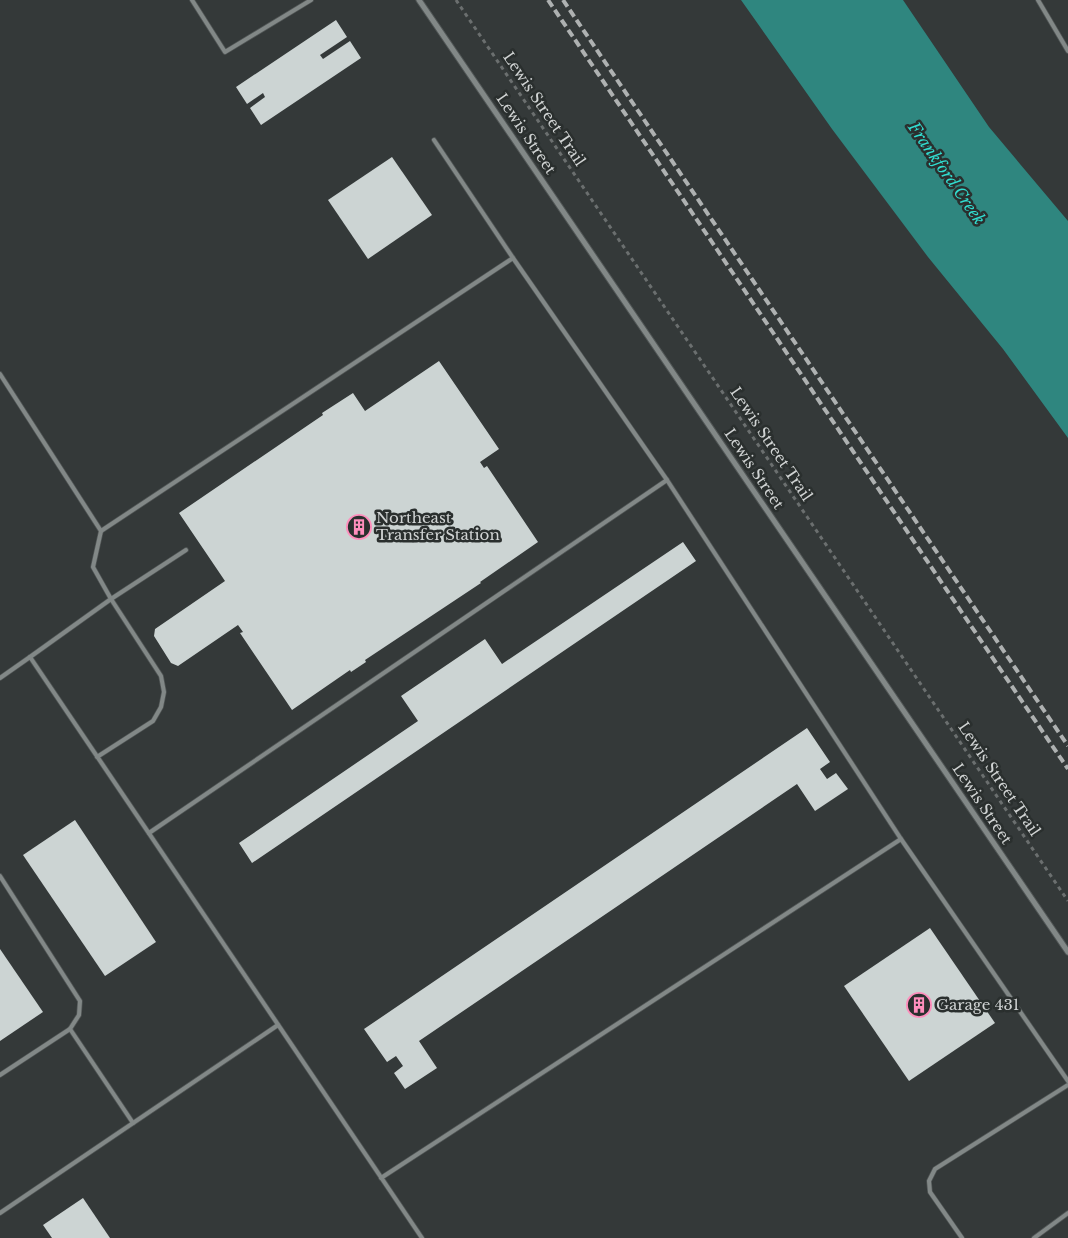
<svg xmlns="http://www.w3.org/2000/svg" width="1068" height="1238" viewBox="0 0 1068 1238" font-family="'Libre Baskerville',serif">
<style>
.water{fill:#2f867f}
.building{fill:#ccd4d3}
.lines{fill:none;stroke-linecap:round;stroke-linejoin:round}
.lane-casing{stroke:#515656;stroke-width:5.5}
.street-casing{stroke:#515656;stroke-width:7}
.path{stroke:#6b6f6f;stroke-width:3;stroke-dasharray:4 4;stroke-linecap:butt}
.lane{stroke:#828887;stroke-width:4}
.street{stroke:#828887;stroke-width:5}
.rail{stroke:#aeb1b1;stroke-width:4;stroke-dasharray:8 4;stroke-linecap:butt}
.labels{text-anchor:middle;stroke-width:5;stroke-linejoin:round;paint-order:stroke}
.street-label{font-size:15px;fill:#d0d3d3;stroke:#2a2f2e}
.poi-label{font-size:15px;fill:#d0d3d3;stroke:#2a2f2e;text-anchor:start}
.water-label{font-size:16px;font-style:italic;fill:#31ddd0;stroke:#2a2f2e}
</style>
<rect width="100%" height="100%" fill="#343939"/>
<!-- water -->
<polygon class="water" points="741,0 903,0 989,127 1068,221 1068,438 1003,349 928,257 832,129"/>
<!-- building -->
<g class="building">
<polygon points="336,20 347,37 320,55 323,59 350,41 361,58 261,125 250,108 265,97 263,93 247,104 236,87"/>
<polygon points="392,157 432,215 368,259 328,200"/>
<polygon points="439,361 499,449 480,462 484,468 487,466 538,542 480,582 481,583 365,660 366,662 351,672 350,670 292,710 240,633 243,632 238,625 178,666 171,663 154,636 155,629 225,581 179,513 323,415 322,413 353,393 365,411"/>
<polygon points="683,542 696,561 252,863 239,843 418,721 401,696 485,639 502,664"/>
<polygon points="807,728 830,762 820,769 827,779 836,773 848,789 815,811 797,784 419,1041 437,1068 405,1089 394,1073 403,1066 396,1056 387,1062 364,1029"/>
<polygon points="75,820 156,942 105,976 23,855"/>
<polygon points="930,928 995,1023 909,1081 844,986"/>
<polygon points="0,949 43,1012 0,1041"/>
<polygon points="83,1198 110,1238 52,1238 43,1225"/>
</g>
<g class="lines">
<defs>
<g id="lane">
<polyline points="192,0 225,52 311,0"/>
<polyline points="1038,0 1068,51"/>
<polyline points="0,374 101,531 93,567 111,599 30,657 422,1238"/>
<polyline points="667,480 901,839 1068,1081"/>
<polyline points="101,531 513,258 434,140"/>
<polyline points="0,678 30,657"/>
<polyline points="97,757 153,721 161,707 164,692 161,676 111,599 186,550"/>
<polyline points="149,833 667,480 513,258"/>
<polyline points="0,876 80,1001 79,1015 70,1029 0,1075"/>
<polyline points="70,1029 133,1123"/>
<polyline points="381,1178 901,839"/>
<polyline points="0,1213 278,1025"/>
<polyline points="962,1238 930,1192 929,1181 935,1169 1068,1085"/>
<polyline points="1034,1238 1068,1213"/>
</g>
<polyline id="street" points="419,0 1068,952"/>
</defs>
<!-- lane casing -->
<use href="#lane" class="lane-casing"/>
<!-- street casing -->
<use href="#street" class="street-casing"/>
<!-- path -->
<polyline class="path" points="456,0 1068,901"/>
<!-- lane -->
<use href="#lane" class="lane"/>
<!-- street -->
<use href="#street" class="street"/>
<!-- rail -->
<g class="rail">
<path d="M548 0C722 256 894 513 1068 769"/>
<polyline points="563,0 1068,746"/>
</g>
</g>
<!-- icons -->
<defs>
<symbol id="building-ring" viewBox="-11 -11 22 22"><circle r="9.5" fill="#2a2f2e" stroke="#fe8ebc" stroke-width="1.5"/><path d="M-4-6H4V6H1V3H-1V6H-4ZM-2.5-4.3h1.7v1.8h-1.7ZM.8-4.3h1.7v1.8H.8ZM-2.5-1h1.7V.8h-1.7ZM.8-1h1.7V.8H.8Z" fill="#fe8ebc"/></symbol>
</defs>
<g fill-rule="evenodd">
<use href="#building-ring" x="345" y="513" width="28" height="28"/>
<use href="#building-ring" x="905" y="991" width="28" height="28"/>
</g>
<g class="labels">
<!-- street labels -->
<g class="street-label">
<text transform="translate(544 109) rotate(56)" y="5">Lewis Street Trail</text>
<text transform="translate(526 134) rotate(56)" y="5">Lewis Street</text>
<text transform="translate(771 444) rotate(56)" y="5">Lewis Street Trail</text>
<text transform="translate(754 469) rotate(56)" y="5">Lewis Street</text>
<text transform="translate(999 779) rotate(56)" y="5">Lewis Street Trail</text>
<text transform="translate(982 804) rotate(56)" y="5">Lewis Street</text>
</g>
<!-- poi labels -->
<g class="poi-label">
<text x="376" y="523">Northeast<tspan x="376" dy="17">Transfer Station</tspan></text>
<text x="936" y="1010">Garage 431</text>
</g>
<!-- water labels -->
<g class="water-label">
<text transform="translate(947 173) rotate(55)" y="6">Frankford Creek</text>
</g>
</g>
</svg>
